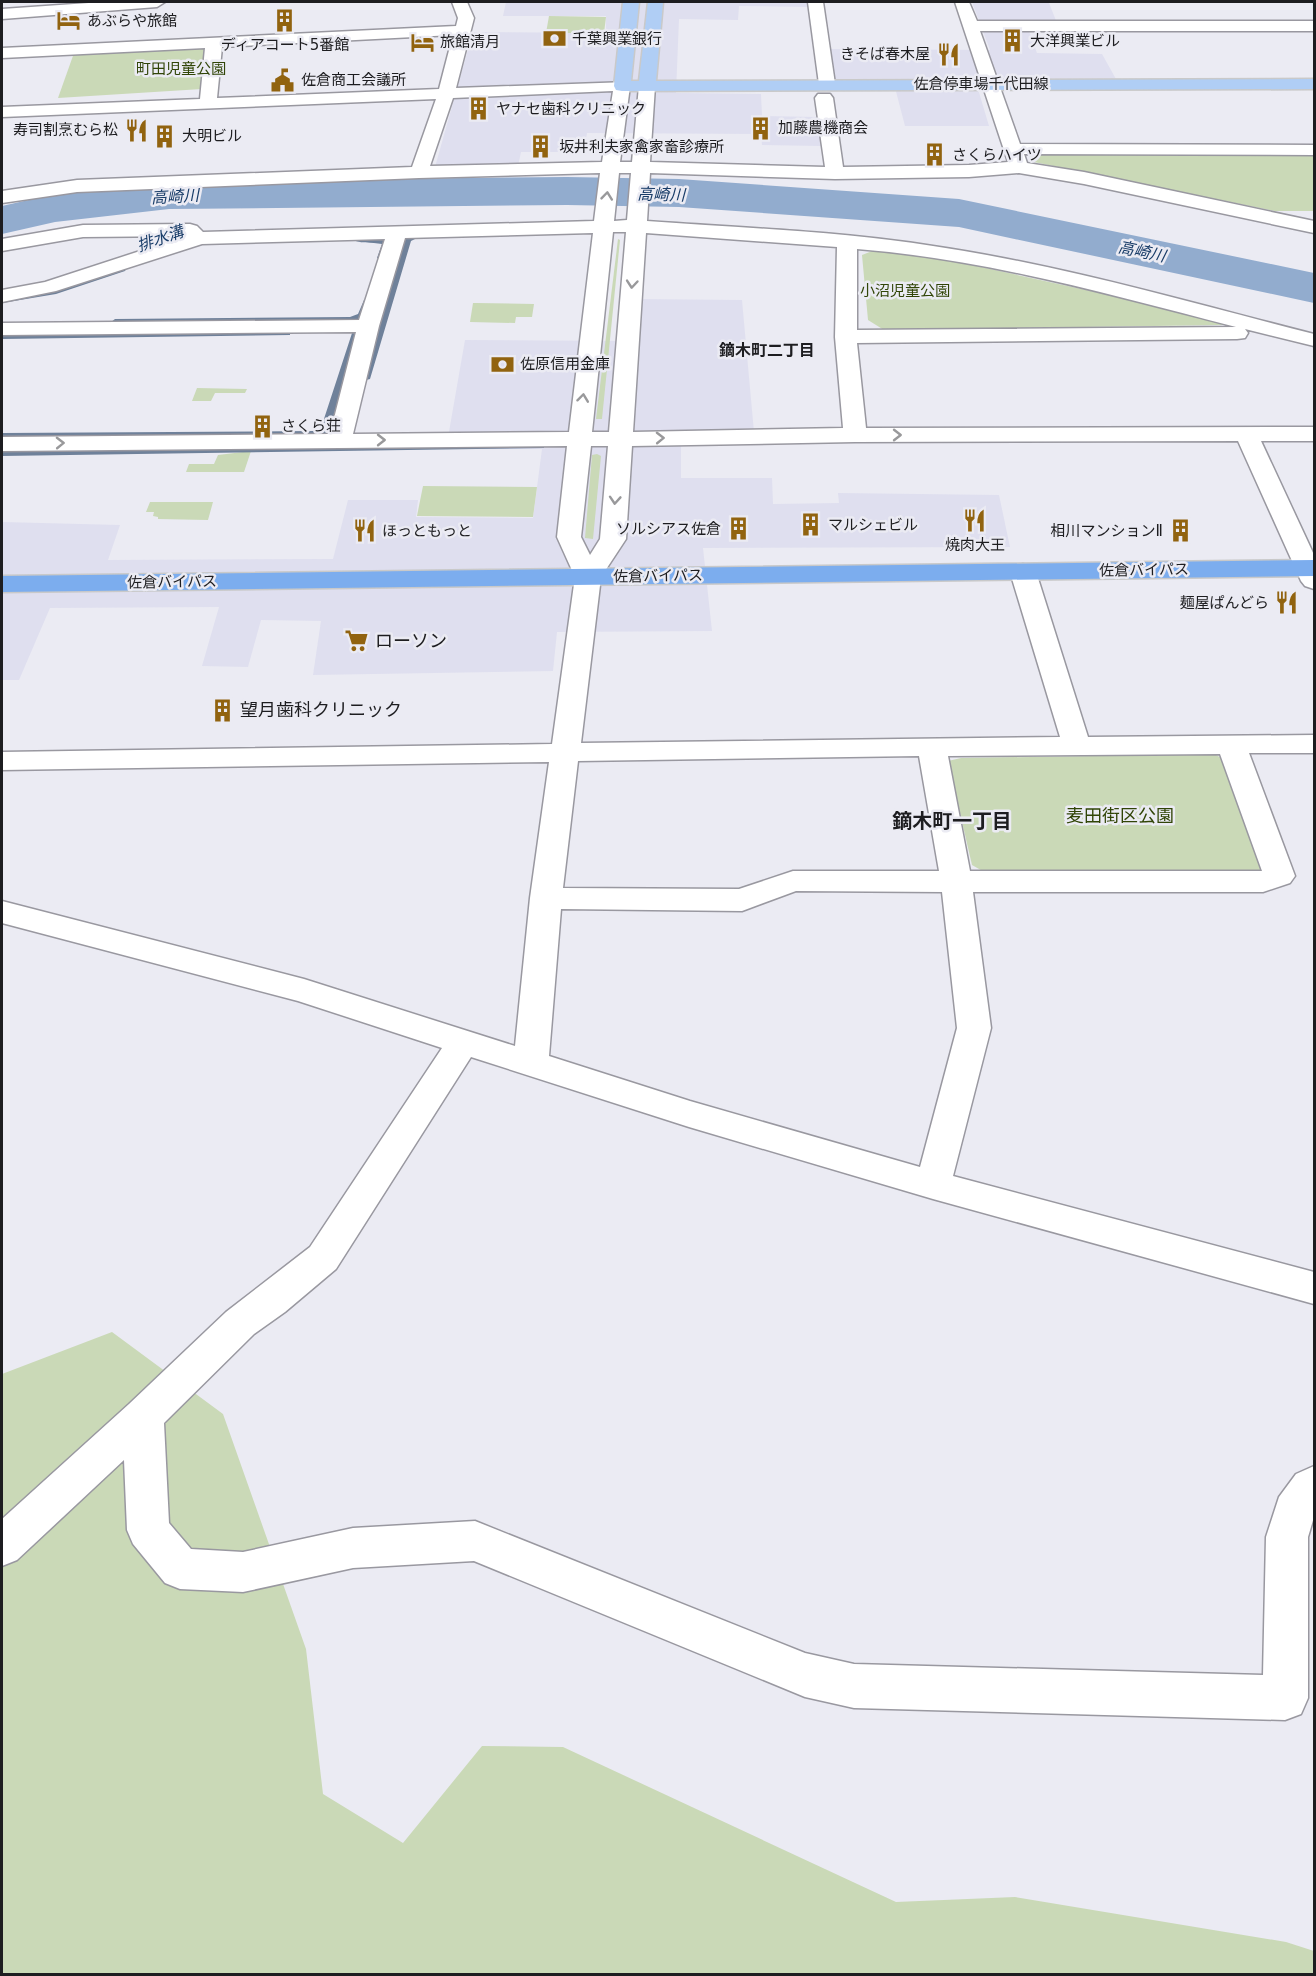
<svg xmlns="http://www.w3.org/2000/svg" width="1316" height="1976" viewBox="0 0 1316 1976" font-family="'DejaVu Sans','Noto Sans JP',sans-serif">
<style>
.built{fill:#dfdfef}
.green{fill:#cad9b7}
.lines{fill:none;stroke-linecap:round;stroke-linejoin:round}
.stream{fill:#6f819a;fill-rule:evenodd}
.river{fill:#92acce;fill-rule:evenodd}
.minor-casing{stroke:#9998a0;stroke-width:3}
.major-casing{stroke:#c9c9c9;stroke-width:3}
.highway-casing{stroke:#c9c9c9;stroke-width:3}
.minor{fill:#fff;fill-rule:evenodd}
.major{fill:#b0cef5;fill-rule:evenodd}
.highway{fill:#7cadee;fill-rule:evenodd}
.oneway{stroke:#99999b}
.labels{text-anchor:middle;stroke-width:5;stroke-linejoin:round;paint-order:stroke}
.far-poi-label{font-size:15px;fill:#1d1d20;stroke:#ebebf3;text-anchor:start}
.far-park-label{font-size:15px;fill:#314507;stroke:#ebebf3}
.far-street-label{font-size:15px;fill:#1d1d20;stroke:#ebebf3}
.far-water-label{font-size:16px;font-style:italic;fill:#183c68;stroke:#ebebf3}
.far-neighbourhood-label{font-size:16px;font-weight:bold;fill:#1d1d20;stroke:#ebebf3}
.poi-label{font-size:18px;fill:#1d1d20;stroke:#ebebf3;text-anchor:start}
.park-label{font-size:18px;fill:#314507;stroke:#ebebf3}
.neighbourhood-label{font-size:20px;font-weight:bold;fill:#1d1d20;stroke:#ebebf3}
</style>
<rect width="100%" height="100%" fill="#ebebf3"/>
<!-- built -->
<g class="built">
<polygon points="506,2 824,2 810,7 739,6 738,20 679,19 676,93 761,94 762,116 817,117 821,146 762,145 761,134 587,133 584,152 521,152 518,166 435,167 473,32 606,33 606,16 503,16"/>
<polygon points="972,2 1055,2 1049,3 1057,23 1026,23 1037,53 1102,54 1116,79 975,79 989,126 905,126 893,80 828,80 822,49 990,50"/>
<polygon points="634,299 742,300 754,432 681,431 681,478 772,478 773,504 839,503 838,493 999,495 1010,547 703,548 712,631 557,632 553,671 313,675 321,621 261,620 248,667 202,666 219,607 50,608 19,680 2,680 2,522 120,525 108,560 333,559 348,500 418,500 416,517 533,518 542,449 446,449 465,340 632,341"/>
</g>
<!-- green -->
<g class="green">
<polygon points="549,16 606,17 604,33 546,33"/>
<polygon points="196,46 206,49 202,89 58,98 74,53"/>
<polygon points="1038,153 1314,154 1314,211 1275,211 1029,161 1030,155"/>
<polygon points="618,239 620,240 602,419 596,419"/>
<polygon points="885,246 1219,319 1223,325 884,330 868,320 862,255"/>
<polygon points="473,303 476,303 534,304 532,317 516,317 515,323 470,322"/>
<polygon points="197,388 247,389 245,393 215,393 211,401 192,401"/>
<polygon points="251,451 244,472 186,472 189,464 214,464 218,455"/>
<polygon points="597,454 601,456 593,539 585,538 592,455"/>
<polygon points="423,486 537,487 533,517 417,516"/>
<polygon points="150,502 213,502 208,520 158,519 158,517 153,516 154,512 146,512"/>
<polygon points="1214,754 1229,762 1265,867 1254,877 993,877 972,865 948,761 961,758"/>
<polygon points="112,1332 223,1414 306,1649 323,1794 403,1843 482,1746 563,1747 896,1902 1015,1897 1286,1942 1314,1951 1314,1974 2,1974 2,1374"/>
</g>
<g class="lines">
<!-- stream -->
<g class="stream">
<polygon points="410,236 417,238 411,241 370,379 362,381 360,379 403,240"/>
<path d="M352 237H371L389 241 385 258 381 260 377 258 382 244C372 242 358 244 351 239Z"/>
<polygon points="122,267 126,269 125,271 56,294 2,303 2,299 51,290"/>
<polygon points="364,300 371,302 366,316 351,323 115,325 111,322 115,319 350,317 358,314"/>
<polygon points="358,324 362,327 330,430 320,436 2,439 2,433 315,431 321,428 354,327"/>
<polygon points="287,330 290,331 290,335 2,339 2,333"/>
<polygon points="541,443 544,444 544,448 2,456 2,450"/>
</g>
<!-- river -->
<polygon class="river" points="567,177 679,179 959,199 1314,273 1314,303 959,227 679,207 567,205 169,209 55,222 2,234 2,206 55,194 169,181"/>
<defs>
<g id="minor">
<polygon points="103,2 165,2 157,7 2,19 2,9"/>
<path d="M452 2H467L474 18 456 88 628 82 630 86 620 162H632L639 86 641 82H653L655 86 650 162 825 167 815 98 818 94H830L833 98 843 167 969 165 1008 162 955 2H969L977 21H1314V31H980L1020 144 1314 145V155L1024 154 1027 163 1084 172 1314 221V233L1084 184 1019 173 969 177 835 179 650 173 647 221C742 228 838 231 933 246 1062 265 1188 302 1314 334V346L1245 329 1248 333 1245 338 1237 339 857 343 866 428 1314 427V441H1261L1314 555V589L1305 586 1301 581 1238 441 855 442 632 446 626 539 601 577 581 743 1060 737 1010 572 1014 567 1023 564 1032 567 1036 572 1088 737 1314 735V753H1249L1295 876 1290 883 1263 892H973L991 1028 953 1176 1314 1272V1304L933 1199 689 1127 471 1057 336 1269 285 1312 254 1334 164 1423 169 1523 191 1549 243 1552 353 1528 475 1521 805 1653 854 1664 1263 1675 1266 1537 1279 1497 1296 1474 1314 1466V1517L1308 1537V1698L1301 1714 1285 1720 854 1708 805 1697 474 1561 353 1568 243 1592 180 1589 165 1583 133 1544 127 1530 124 1460 17 1560 2 1566V1519L129 1404 226 1312 310 1247 442 1048 298 1001 2 923V901L304 979 515 1046 530 898 549 762 2 770V752L552 744 575 577 557 537 567 446 2 451V437L330 434 356 332 2 335V323L359 320 385 239 202 244 56 291 2 302V290L45 282 186 236 83 237 2 251V239L83 225 190 224 197 226 203 232 594 221 600 173 419 178 77 192 2 203V191L77 180 412 167 436 99 2 117V107L200 99 205 48 2 58V48L456 26 458 18ZM453 35 439 89 217 98 222 47ZM613 91 602 162 430 166 453 98ZM619 173H631L627 220 614 221ZM613 232H626L609 432H592ZM593 233 569 432 353 434 379 326 405 238ZM646 233 837 247 835 337 843 428 633 432ZM857 249C986 259 1112 295 1236 327L857 330ZM591 446H608L600 539 590 555 581 537ZM1220 754 1262 871H970L948 756ZM919 756 939 871H793L739 889 563 888 578 761ZM796 891 942 892 957 1028 920 1167 690 1101 549 1056 561 909 742 911Z"/>
<polygon points="808,2 823,2 835,84 833,88 821,88 819,84"/>
</g>
<polygon id="major" points="623,2 639,2 631,81 639,81 648,2 663,2 656,81 1314,79 1314,89 622,91 616,90 614,86"/>
<polygon id="highway" points="1314,560 1314,576 2,592 2,576"/>
</defs>
<!-- minor casing -->
<use href="#minor" class="minor-casing"/>
<!-- major casing -->
<use href="#major" class="major-casing"/>
<!-- highway casing -->
<use href="#highway" class="highway-casing"/>
<!-- minor -->
<use href="#minor" class="minor"/>
<!-- major -->
<use href="#major" class="major"/>
<!-- highway -->
<use href="#highway" class="highway"/>
</g>
<!-- one-way arrows -->
<defs><path id="oneway-chevron" d="M-2-3.5L2.5 0L-2 3.5" fill="none" stroke-width="1.6" stroke-linecap="round" stroke-linejoin="round" transform="scale(1.5)"/></defs>
<g class="oneway">
<use href="#oneway-chevron" transform="translate(607 196) rotate(-84)"/>
<use href="#oneway-chevron" transform="translate(632 284) rotate(95)"/>
<use href="#oneway-chevron" transform="translate(583 398) rotate(-83)"/>
<use href="#oneway-chevron" transform="translate(897 435)"/>
<use href="#oneway-chevron" transform="translate(660 438) rotate(-1)"/>
<use href="#oneway-chevron" transform="translate(381 440)"/>
<use href="#oneway-chevron" transform="translate(60 443) rotate(-1)"/>
<use href="#oneway-chevron" transform="translate(615 500) rotate(94)"/>
</g>
<!-- icons -->
<defs>
<symbol id="hotel-bare" viewBox="-9 -9 18 18"><path d="M-6-4.5h1.5V1H6V5H4.5V3h-9V5H-6ZM-4 0a1.8 1.8 0 1 1 3.6 0ZM.5 0V-2.5h3Q6-2.5 6 0Z" fill="#91630f" stroke="#ebebf3" stroke-width="2.5" paint-order="stroke"/></symbol>
<symbol id="building-bare" viewBox="-9 -9 18 18"><path d="M-4-6H4V6H1V3H-1V6H-4ZM-2.5-4.3h1.7v1.8h-1.7ZM.8-4.3h1.7v1.8H.8ZM-2.5-1h1.7V.8h-1.7ZM.8-1h1.7V.8H.8Z" fill="#91630f" stroke="#ebebf3" stroke-width="2.5" paint-order="stroke"/></symbol>
<symbol id="bank-bare" viewBox="-9 -9 18 18"><path d="M-6-4H6V4H-6ZM0-2.3a2.3 2.3 0 1 0 0 4.6a2.3 2.3 0 1 0 0-4.6Z" fill="#91630f" stroke="#ebebf3" stroke-width="2.5" paint-order="stroke"/></symbol>
<symbol id="restaurant-bare" viewBox="-9 -9 18 18"><path d="M-5-6h1v4h1v-4h1v4h1v-4h1v5L-1.5 .5V6h-2V.5L-5-1ZM5-6V6H3V1.5H1.5Q1.5-4 5-6Z" fill="#91630f" stroke="#ebebf3" stroke-width="2.5" paint-order="stroke"/></symbol>
<symbol id="civic-bare" viewBox="-9 -9 18 18"><path d="M-.6-6.5H3V-4.5H.6V-3L4-1V1h2V6H-6V1h2V-1L-.6-3ZM-1.2 2.5V6h2.4V2.5Z" fill="#91630f" stroke="#ebebf3" stroke-width="2.5" paint-order="stroke"/></symbol>
<symbol id="supermarket-bare" viewBox="-9 -9 18 18"><path d="M-6-5.5h2.5l.6 2H6L4.5 2H-2.5L-4.4-4H-6ZM-1.5 3.2a1.3 1.3 0 1 0 .1 0ZM3 3.2a1.3 1.3 0 1 0 .1 0Z" fill="#91630f" stroke="#ebebf3" stroke-width="2.5" paint-order="stroke"/></symbol>
</defs>
<g fill-rule="evenodd">
<use href="#hotel-bare" x="52" y="4" width="33" height="33"/>
<use href="#building-bare" x="268" y="4" width="33" height="33"/>
<use href="#bank-bare" x="538" y="22" width="33" height="33"/>
<use href="#building-bare" x="996" y="24" width="33" height="33"/>
<use href="#hotel-bare" x="406" y="26" width="33" height="33"/>
<use href="#restaurant-bare" x="932" y="38" width="33" height="33"/>
<use href="#civic-bare" x="266" y="64" width="33" height="33"/>
<use href="#building-bare" x="462" y="92" width="33" height="33"/>
<use href="#building-bare" x="744" y="112" width="33" height="33"/>
<use href="#restaurant-bare" x="120" y="114" width="33" height="33"/>
<use href="#building-bare" x="148" y="120" width="33" height="33"/>
<use href="#building-bare" x="524" y="130" width="33" height="33"/>
<use href="#building-bare" x="918" y="138" width="33" height="33"/>
<use href="#bank-bare" x="486" y="348" width="33" height="33"/>
<use href="#building-bare" x="246" y="410" width="33" height="33"/>
<use href="#restaurant-bare" x="958" y="504" width="33" height="33"/>
<use href="#building-bare" x="794" y="508" width="33" height="33"/>
<use href="#building-bare" x="722" y="512" width="33" height="33"/>
<use href="#restaurant-bare" x="348" y="514" width="33" height="33"/>
<use href="#building-bare" x="1164" y="514" width="33" height="33"/>
<use href="#restaurant-bare" x="1270" y="586" width="33" height="33"/>
<use href="#supermarket-bare" x="340" y="624" width="33" height="33"/>
<use href="#building-bare" x="206" y="694" width="33" height="33"/>
</g>
<g class="labels">
<!-- far-poi labels -->
<g class="far-poi-label">
<text x="87" y="26">あぶらや旅館</text>
<text x="572" y="44">千葉興業銀行</text>
<text x="1030" y="46">大洋興業ビル</text>
<text x="440" y="47">旅館清月</text>
<text x="285" y="50" text-anchor="middle">ディアコート5番館</text>
<text x="930" y="59" text-anchor="end">きそば春木屋</text>
<text x="301" y="85">佐倉商工会議所</text>
<text x="496" y="114">ヤナセ歯科クリニック</text>
<text x="778" y="133">加藤農機商会</text>
<text x="118" y="135" text-anchor="end">寿司割烹むら松</text>
<text x="182" y="141">大明ビル</text>
<text x="559" y="152">坂井利夫家禽家畜診療所</text>
<text x="952" y="160">さくらハイツ</text>
<text x="520" y="369">佐原信用金庫</text>
<text x="281" y="431">さくら荘</text>
<text x="828" y="530">マルシェビル</text>
<text x="721" y="534" text-anchor="end">ソルシアス佐倉</text>
<text x="382" y="536">ほっともっと</text>
<text x="1163" y="536" text-anchor="end">相川マンションⅡ</text>
<text x="975" y="550" text-anchor="middle">焼肉大王</text>
<text x="1269" y="608" text-anchor="end">麺屋ぱんどら</text>
</g>
<!-- far-park labels -->
<g class="far-park-label">
<text x="181" y="74">町田児童公園</text>
<text x="905" y="296">小沼児童公園</text>
</g>
<!-- far-street labels -->
<g class="far-street-label">
<text x="981" y="89">佐倉停車場千代田線</text>
<text transform="translate(1144 570) rotate(-1)" y="5">佐倉バイパス</text>
<text transform="translate(658 576) rotate(-1)" y="5">佐倉バイパス</text>
<text transform="translate(172 582) rotate(-1)" y="5">佐倉バイパス</text>
</g>
<!-- far-water labels -->
<g class="far-water-label">
<text transform="translate(661 194) rotate(1)" y="6">高崎川</text>
<text transform="translate(175 196) rotate(-3)" y="6">高崎川</text>
<text transform="translate(160 238) rotate(-19)" y="6">排水溝</text>
<text transform="translate(1142 251) rotate(12)" y="6">高崎川</text>
</g>
<!-- far-neighbourhood labels -->
<g class="far-neighbourhood-label">
<text x="767" y="356">鏑木町二丁目</text>
</g>
<!-- poi labels -->
<g class="poi-label">
<text x="375" y="647">ローソン</text>
<text x="240" y="716">望月歯科クリニック</text>
</g>
<!-- park labels -->
<g class="park-label">
<text x="1120" y="822">麦田街区公園</text>
</g>
<!-- neighbourhood labels -->
<g class="neighbourhood-label">
<text x="952" y="828">鏑木町一丁目</text>
</g>
</g>
<!-- border -->
<rect width="1316" height="1976" fill="none" stroke="#1d1d20" stroke-width="6"/>
</svg>
